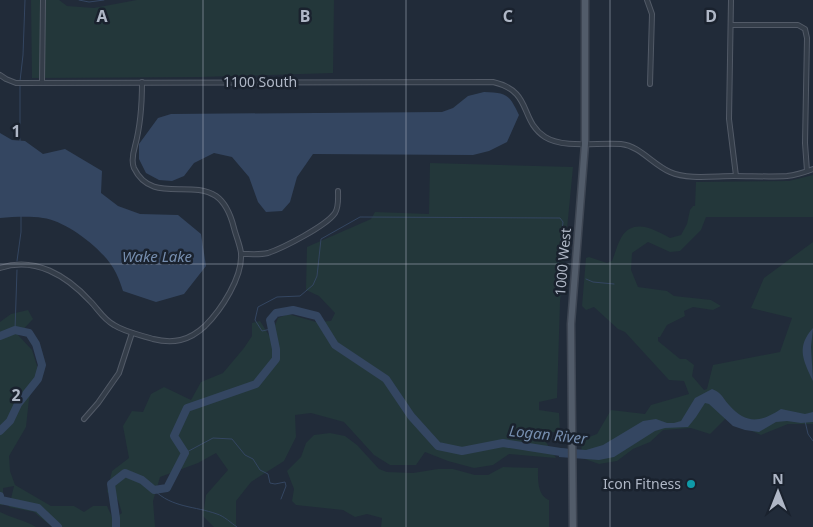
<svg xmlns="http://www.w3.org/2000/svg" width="813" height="527" viewBox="0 0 813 527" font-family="'Noto Sans',sans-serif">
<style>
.green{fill:#23373a}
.water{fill:#344661}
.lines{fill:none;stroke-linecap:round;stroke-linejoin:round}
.stream{stroke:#344661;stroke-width:1}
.canal{stroke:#344661;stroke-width:4.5}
.river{stroke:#344661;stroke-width:8}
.minor-casing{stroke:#525a67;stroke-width:6}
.primary-casing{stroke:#3e4653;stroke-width:9}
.minor{stroke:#343d49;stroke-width:4}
.primary{stroke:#525c6a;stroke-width:6}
.grid{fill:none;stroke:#afb7c6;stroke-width:1;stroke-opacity:0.55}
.culture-dot{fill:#0f9aa8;stroke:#1a222e;stroke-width:2}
.labels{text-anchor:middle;stroke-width:5;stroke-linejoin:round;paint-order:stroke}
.street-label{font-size:14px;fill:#afb7c6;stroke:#1a222e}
.poi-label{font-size:14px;fill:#afb7c6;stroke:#1a222e;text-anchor:end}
.water-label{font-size:15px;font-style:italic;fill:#768eaf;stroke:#1a222e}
.grid-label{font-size:16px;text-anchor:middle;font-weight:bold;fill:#afb7c6;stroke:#1a222e;stroke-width:5;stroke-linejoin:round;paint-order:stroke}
</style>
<rect width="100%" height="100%" fill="#212b39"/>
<!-- green -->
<g class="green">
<polygon points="31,0 59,0 67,6 94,8 137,0 334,0 333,73 201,77 32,78"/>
<polygon points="430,163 573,167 560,302 557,398 539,402 539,410 559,413 560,432 543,432 544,439 556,458 509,454 493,465 474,468 448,461 425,452 416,465 390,465 374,455 344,422 311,413 295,415 296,437 284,461 251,482 236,501 236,527 214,527 203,516 206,495 228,470 216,453 198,463 160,477 153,501 155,527 52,527 34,512 9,507 14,486 3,488 3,505 0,505 0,322 11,314 28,310 33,319 18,335 32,350 38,369 29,399 26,427 9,456 10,471 15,485 51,506 74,506 84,512 93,506 107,506 113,519 122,513 118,500 107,492 112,471 129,458 123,426 132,411 143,412 151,394 164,387 191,400 201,382 223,373 244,348 252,336 252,323 260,321 270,337 278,318 288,314 316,322 331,321 335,313 319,296 306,290 307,247 371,219 375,212 429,214"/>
<path d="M813 175V217H706L701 230 680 251 670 252 648 242 632 253 631 270 638 287 667 291 674 296 711 300 721 306 713 310 693 307 684 311 685 316 667 325 660 337H658V341L680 359H686L694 365 692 376 704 390 707 389 713 365 780 352 792 318 751 308 764 278 813 242V424H788L761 435 725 419 710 434 691 428 663 430 650 442 633 449 617 461 599 464 582 458 581 440 597 434 611 410 645 414 651 405 689 394 684 381 669 380 625 332 618 329 594 307 586 310 582 306 586 258 589 257 607 263 612 261C615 254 617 245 621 238 633 217 655 230 670 238L681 235 687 224 690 210 693 206H695L696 182 789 181Z"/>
<path d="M330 433 345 436 357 445 379 469 387 472 413 473 438 469H453L475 475H488L503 467 538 468C538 479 537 495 549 500V527H381L382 518 367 514 355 517 343 510 296 505 292 501 294 489 287 471 301 457 306 443 314 435Z"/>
<path d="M0 512C12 518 24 520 36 527H0Z"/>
</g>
<!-- water -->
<g class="water">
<path d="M484 92C507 93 509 94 519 115L507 142 489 151 473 155 313 154 297 177 290 202 282 211 266 212 258 202 249 177 232 157 214 153 194 163 184 176 172 181 159 180 146 173 139 159V144L158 118 171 114 442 112 453 108 468 96Z"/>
<path d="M0 133 12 140 25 141 43 154 65 149 102 171 101 193 118 206 140 214 178 215 201 234 206 266 184 294 156 302 123 291C121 285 119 279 116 273 106 251 67 221 43 218 29 216 14 217 0 218Z"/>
<path d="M813 328 811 347 813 381C803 360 796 347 813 328Z"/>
<path d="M712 389C722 393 722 397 729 405 746 424 760 423 781 409L805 414 813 412V422L801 423 787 421 776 422 759 432 745 430 733 426 709 404 705 403 696 417 688 427 665 428 655 431 614 457 599 460 559 457V448L586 450 603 445 643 421 656 419 667 423H674L681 421 695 398Z"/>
</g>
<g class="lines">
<!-- stream -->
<g class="stream">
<polyline points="79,0 89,2 104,0"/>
<polyline points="20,81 23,55 25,0"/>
<polyline points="20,141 20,85"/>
<polyline points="17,261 21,232 21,215"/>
<polyline points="586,279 593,282 614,284"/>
<polyline points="271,329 262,331 255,320 258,307 277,297 300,296 313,285 317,276 321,239 360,217 560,218 563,222 557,274 559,278"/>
<polyline points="15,330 17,270"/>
<polyline points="805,421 808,434 813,441"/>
<polyline points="185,453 213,438 232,439 245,455 253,459 260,470 268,474 270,483 275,484 285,482 286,486 281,499"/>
<path d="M154 490C172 508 195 506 217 514 224 516 231 523 237 527"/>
</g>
<!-- canal -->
<polyline class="canal" points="0,500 1,500"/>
<!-- river -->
<g class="river">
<polyline points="0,336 15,330 29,333 36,344 42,365 38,379 18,404 10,421 0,431"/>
<polyline points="0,496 1,500 38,508 58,527"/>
<polyline points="116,527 116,518 111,484 125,473 142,480 154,490 167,488 185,453 174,436 187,408 256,384 276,359 276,349 270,320 276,313 293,310 317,316 335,345 386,379 411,416 438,446 462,451 503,443 567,453"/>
</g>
<defs>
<g id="minor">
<polyline points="647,0 652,14 650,84"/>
<polyline points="731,0 729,119 736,176"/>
<polyline points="731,25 798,25 805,29 807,38 805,143 807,171"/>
<path d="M0 75 6 79 16 83 493 82C533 91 519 120 545 137 564 149 599 142 621 144 640 146 652 164 670 172 688 180 714 176 734 176 752 176 770 177 787 176 796 175 805 172 813 169"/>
<polyline points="42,82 43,0"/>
<path d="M241 254C250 254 260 255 268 253 283 248 326 226 335 213 339 207 338 198 338 191"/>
<path d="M0 268C35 256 67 276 90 301 98 309 103 319 114 325 125 332 140 335 153 339 173 344 189 341 205 326 221 310 243 277 241 253 240 245 236 236 234 228 231 216 226 203 216 196 190 179 151 204 134 168 131 161 133 153 135 146 141 124 142 105 142 82"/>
<polyline points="84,419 98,403 119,373 132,333"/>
</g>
<polyline id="primary" points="573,527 571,324 585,144 585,0"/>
</defs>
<!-- minor casing -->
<use href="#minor" class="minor-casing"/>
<!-- primary casing -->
<use href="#primary" class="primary-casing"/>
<!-- minor -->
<use href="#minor" class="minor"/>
<!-- primary -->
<use href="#primary" class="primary"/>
</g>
<!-- grid -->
<path class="grid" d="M203 0V527M406 0V527M610 0V527M0 264H813"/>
<!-- markers -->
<circle class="culture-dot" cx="691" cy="484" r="5"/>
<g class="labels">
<!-- street labels -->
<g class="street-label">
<text x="260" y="87">1100 South</text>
<text transform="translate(563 262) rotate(-85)" y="5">1000 West</text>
</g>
<!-- poi labels -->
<g class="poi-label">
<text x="681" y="489">Icon Fitness</text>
</g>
<!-- water labels -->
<g class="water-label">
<text x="157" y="262">Wake Lake</text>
<text transform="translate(548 435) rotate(6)" y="5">Logan River</text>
</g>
</g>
<g class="grid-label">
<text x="102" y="22">A</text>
<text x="305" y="22">B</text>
<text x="508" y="22">C</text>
<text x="711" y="22">D</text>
<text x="16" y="137">1</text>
<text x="16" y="401">2</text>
</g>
<!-- north arrow -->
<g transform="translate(778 492)" stroke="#1a222e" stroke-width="4" paint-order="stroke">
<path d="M0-4L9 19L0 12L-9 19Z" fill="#afb7c6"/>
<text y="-8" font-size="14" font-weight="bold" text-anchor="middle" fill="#afb7c6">N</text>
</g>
</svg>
